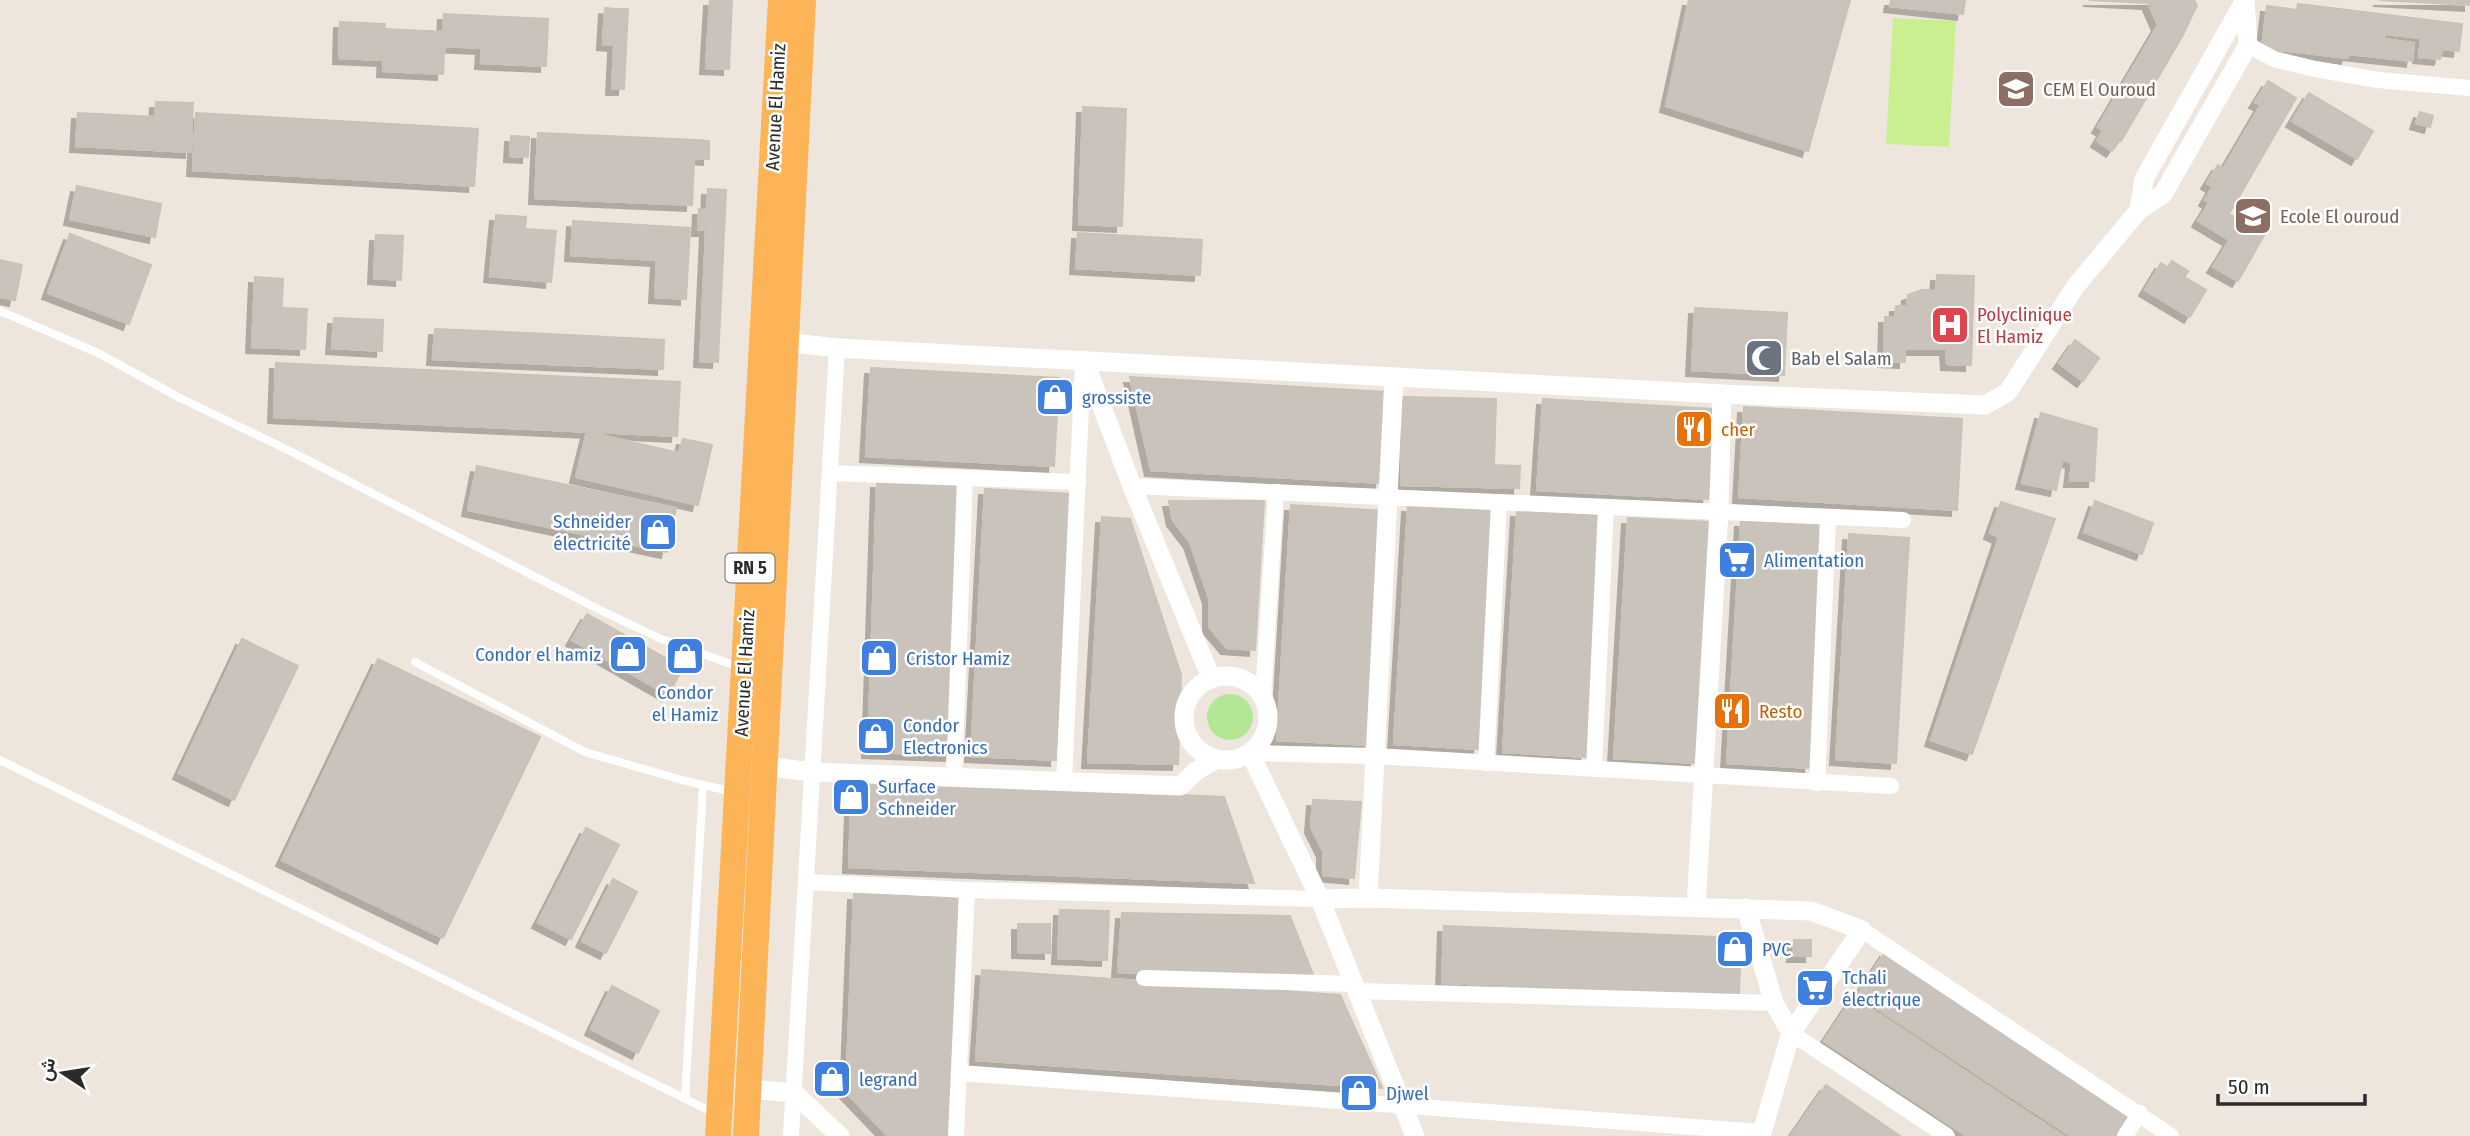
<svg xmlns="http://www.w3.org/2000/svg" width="2470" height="1136" viewBox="0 0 2470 1136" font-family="'Fira Sans Condensed',Vazirmatn,sans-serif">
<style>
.green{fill:#b4e795}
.pitch{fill:#caef91}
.building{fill:#c9c3bc;stroke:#c9c2b6;stroke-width:2;filter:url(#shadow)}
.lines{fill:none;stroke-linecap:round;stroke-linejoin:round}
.service{stroke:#fff;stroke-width:8}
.minor{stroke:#fff;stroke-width:16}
.tertiary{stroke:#fff;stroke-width:19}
.trunk{stroke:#fcb456;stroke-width:26}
.labels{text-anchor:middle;stroke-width:5;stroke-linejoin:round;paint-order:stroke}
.shield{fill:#fff;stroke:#6b6b6b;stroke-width:2}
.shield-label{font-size:18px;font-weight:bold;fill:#2b2b2b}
.education-label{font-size:19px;fill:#785e54;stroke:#fff;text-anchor:start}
.street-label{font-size:19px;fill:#2b2b2b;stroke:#fff}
.health-label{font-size:19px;fill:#be3a42;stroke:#fff;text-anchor:start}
.worship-label{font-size:19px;fill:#5b616d;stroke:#fff;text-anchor:start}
.shop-label{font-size:19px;fill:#366cbe;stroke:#fff;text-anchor:start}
.food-label{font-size:19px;fill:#c56008;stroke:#fff;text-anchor:start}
</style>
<defs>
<filter id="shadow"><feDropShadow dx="-6" dy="6" stdDeviation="0" flood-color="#0004"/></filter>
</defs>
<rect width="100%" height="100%" fill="#eee6dc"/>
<!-- green -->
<circle class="green" cx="1230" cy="717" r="23"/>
<!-- pitch -->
<polygon class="pitch" points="1893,18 1956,21 1949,147 1886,144"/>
<!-- building -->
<g class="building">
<polygon points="710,0 732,0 729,69 706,68"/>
<polygon points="1689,0 1850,0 1808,151 1666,106"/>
<polygon points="1891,0 1965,0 1963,14 1890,6"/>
<polygon points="2089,0 2146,0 2146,3"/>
<polygon points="2147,0 2194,0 2197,5 2182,37 2158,25"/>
<polygon points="2379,0 2470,0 2470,5"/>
<polygon points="2298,4 2462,24 2459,51 2442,49 2440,59 2419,57 2421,38 2385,34 2384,39 2414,43 2412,61 2348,54 2347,58 2262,48 2267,6 2297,10"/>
<polygon points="605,8 616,9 614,45 603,44"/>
<polygon points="616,9 628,9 624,89 612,89"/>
<polygon points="444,14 484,16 482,48 442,46"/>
<polygon points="484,16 548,19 546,66 481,63"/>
<polygon points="340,22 385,24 383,60 339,58"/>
<polygon points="2158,25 2181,38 2121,141 2098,127"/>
<polygon points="385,29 445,32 443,74 383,71"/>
<polygon points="2268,81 2273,84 2261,105 2255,102"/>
<polygon points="2273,84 2296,98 2229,214 2205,200"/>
<polygon points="2309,93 2373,131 2357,159 2292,121"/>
<polygon points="156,102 193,103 192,119 155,117"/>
<polygon points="1083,107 1126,109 1122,226 1079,224"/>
<polygon points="2420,112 2433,116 2430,127 2416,123"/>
<polygon points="78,113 192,119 191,152 76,146"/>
<polygon points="196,113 478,129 474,186 193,170"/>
<polygon points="2103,131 2119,141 2112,151 2097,141"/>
<polygon points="538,133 695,140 692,205 535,198"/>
<polygon points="511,136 529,137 528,157 510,156"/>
<polygon points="695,140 709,141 709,159 694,158"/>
<polygon points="2218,165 2222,168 2212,186 2207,183"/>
<polygon points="77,186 161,204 155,237 70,219"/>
<polygon points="708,189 726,190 718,362 700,361"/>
<polygon points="2209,203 2241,221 2230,240 2198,221"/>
<polygon points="699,209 706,209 705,230 698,230"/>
<polygon points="496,215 526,217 525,229 556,231 551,282 490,276"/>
<polygon points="573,221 690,228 686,299 655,297 657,260 571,255"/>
<polygon points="2240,221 2264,235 2250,260 2226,246"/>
<polygon points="1078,233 1202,240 1200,275 1076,268"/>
<polygon points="70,234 151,265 129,324 48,293"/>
<polygon points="376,235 403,236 401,280 374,278"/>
<polygon points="2226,246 2250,260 2238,281 2213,267"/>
<polygon points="0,260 22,265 15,300 0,297"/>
<polygon points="2172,261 2188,271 2185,276 2169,266"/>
<polygon points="2161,263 2206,290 2190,317 2145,290"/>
<polygon points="1937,275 1974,276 1971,365 1947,364 1946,349 1905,349 1905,362 1884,361 1885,317 1895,317 1896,306 1907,306 1908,295 1922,290 1936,290"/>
<polygon points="255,277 283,279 280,348 252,347"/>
<polygon points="282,308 307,309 305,349 280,348"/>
<polygon points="1695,308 1787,313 1784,375 1692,370"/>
<polygon points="334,318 383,320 382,351 332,348"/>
<polygon points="435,329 549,334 548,364 433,359"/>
<polygon points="549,334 664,340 663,369 548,364"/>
<polygon points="2075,340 2099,358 2083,381 2059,363"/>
<polygon points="276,363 680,382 677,436 274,417"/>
<polygon points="871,368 1059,378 1054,466 866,456"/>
<polygon points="1130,377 1386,392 1381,483 1151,470"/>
<polygon points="1403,397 1496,399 1494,465 1520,466 1519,488 1401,485"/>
<polygon points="1543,399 1713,409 1708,499 1537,490"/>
<polygon points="1744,407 1962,419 1957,510 1739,497"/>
<polygon points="2041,413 2097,429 2094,481 2070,481 2072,462 2062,460 2056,490 2022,483"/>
<polygon points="587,432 679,453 683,439 712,445 698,505 576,477"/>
<polygon points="477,466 676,508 667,552 468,510"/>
<polygon points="877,482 961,485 951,755 868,752"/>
<polygon points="985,489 1071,494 1056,760 971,756"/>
<polygon points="1169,501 1264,501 1255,650 1227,648 1209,627 1209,598 1190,542 1173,520"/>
<polygon points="2095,501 2153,523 2142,554 2084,532"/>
<polygon points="2001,502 2055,519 1972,754 1931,740 1999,537 1990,533"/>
<polygon points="1291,505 1384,511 1370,745 1277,740"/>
<polygon points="1408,506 1493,511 1479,749 1394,744"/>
<polygon points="1517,511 1600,516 1586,757 1503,752"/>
<polygon points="1102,517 1130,519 1181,675 1178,764 1088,762"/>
<polygon points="1628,518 1710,522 1696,763 1614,758"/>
<polygon points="1741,521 1824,525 1810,768 1727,763"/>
<polygon points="1849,534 1909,538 1896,763 1836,759"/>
<polygon points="587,614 683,668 668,695 572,640"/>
<polygon points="242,639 298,666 234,800 179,773"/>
<polygon points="378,659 540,737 443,938 282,860"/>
<polygon points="852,780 1224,797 1254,883 849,867"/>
<polygon points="1313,800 1361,802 1354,878 1323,875 1323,851 1311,827"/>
<polygon points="586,828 619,845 571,939 538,922"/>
<polygon points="613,879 637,892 606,953 582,941"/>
<polygon points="854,894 961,898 950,1136 888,1136 846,1092"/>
<polygon points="1060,910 1109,911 1107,960 1058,958"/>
<polygon points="1122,913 1290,916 1315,980 1118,972"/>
<polygon points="1018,924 1050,924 1050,953 1018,952"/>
<polygon points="1444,926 1741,938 1739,995 1442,983"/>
<polygon points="1794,940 1811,940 1811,956 1793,956"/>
<polygon points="1886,951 2132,1113 2116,1136 2071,1136 1857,995"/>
<polygon points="982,970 1340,995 1382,1088 976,1060"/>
<polygon points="612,986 659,1011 638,1053 591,1029"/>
<polygon points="1853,997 2063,1136 1967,1136 1824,1041"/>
<polygon points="1826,1085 1900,1136 1791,1136"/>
</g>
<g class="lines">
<!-- service -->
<g class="service">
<polyline points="0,311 98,353 180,398 290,451 598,609 661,639 739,667"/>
<polyline points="415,662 585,752 682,780 734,792"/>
<polyline points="0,760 716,1114"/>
<polyline points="685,1099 703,785"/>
</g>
<!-- minor -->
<g class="minor">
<polyline points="2248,45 2274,59 2315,69 2378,80 2470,88"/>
<polyline points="830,473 1078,482"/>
<polyline points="1132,486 1903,520"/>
<polyline points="1263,696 1276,492"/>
<polyline points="1250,753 1375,756 1891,786"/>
<polyline points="1486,763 1499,502"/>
<polyline points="1594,769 1606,507"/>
<polyline points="954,778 965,478"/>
<polyline points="1064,782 1083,363"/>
<polyline points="1817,783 1828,517"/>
<polyline points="806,882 967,890 1320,899"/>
<polyline points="1862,930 2171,1136"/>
<polyline points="1144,978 1354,984"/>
<polyline points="1357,991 1774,1003"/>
<polyline points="1791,1033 1947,1136"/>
<polyline points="959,1073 1762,1132"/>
<polyline points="791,1136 837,348"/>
<polyline points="956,1136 967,890"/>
<polyline points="2125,1136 2140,1113"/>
</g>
<!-- tertiary -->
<g class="tertiary">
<polyline points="2139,210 2144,179 2245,0"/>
<polyline points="785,342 837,348 1722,394 1985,405 2008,392 2075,287 2139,210 2163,194 2248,45 2245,0"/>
<polyline points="1084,360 1132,486 1211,678"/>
<circle cx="1226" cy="718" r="42"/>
<polyline points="1250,753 1320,899 1415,1136"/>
<polyline points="765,766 812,772 1180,786 1196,771 1215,760"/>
<polyline points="1368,898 1394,377"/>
<polyline points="1320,899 1368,898 1811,911 1862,930 1791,1033 1761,1136"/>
<polyline points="1696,907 1719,512 1722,394"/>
<polyline points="1746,908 1774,1003 1791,1033"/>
<polyline points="748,1089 794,1093 840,1136"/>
</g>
<!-- trunk -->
<g class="trunk">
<polyline points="718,1136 781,0"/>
<polyline points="746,1136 803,0"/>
</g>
</g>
<!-- icons -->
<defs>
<symbol id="school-square" viewBox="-11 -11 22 22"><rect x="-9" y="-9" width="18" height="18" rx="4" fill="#8d6e63" stroke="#fff"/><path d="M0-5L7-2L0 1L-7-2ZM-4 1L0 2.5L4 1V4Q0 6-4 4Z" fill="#fff"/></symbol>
<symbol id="hospital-square" viewBox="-11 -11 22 22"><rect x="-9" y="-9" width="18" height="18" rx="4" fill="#e0444e" stroke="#fff"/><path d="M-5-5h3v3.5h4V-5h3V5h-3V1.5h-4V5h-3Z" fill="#fff"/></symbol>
<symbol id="mosque-square" viewBox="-11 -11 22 22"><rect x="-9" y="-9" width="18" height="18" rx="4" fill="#6b7280" stroke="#fff"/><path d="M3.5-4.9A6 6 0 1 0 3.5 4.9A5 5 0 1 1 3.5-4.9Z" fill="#fff"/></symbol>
<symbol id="shop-square" viewBox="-11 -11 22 22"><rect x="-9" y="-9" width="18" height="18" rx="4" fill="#3f7fe0" stroke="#fff"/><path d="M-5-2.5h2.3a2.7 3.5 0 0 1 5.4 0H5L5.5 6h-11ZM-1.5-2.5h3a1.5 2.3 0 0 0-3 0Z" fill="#fff"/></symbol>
<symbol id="restaurant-square" viewBox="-11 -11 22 22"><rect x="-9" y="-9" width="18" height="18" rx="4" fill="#e8710a" stroke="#fff"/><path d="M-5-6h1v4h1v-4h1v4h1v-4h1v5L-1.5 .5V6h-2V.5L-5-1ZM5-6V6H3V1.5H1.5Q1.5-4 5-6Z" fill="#fff"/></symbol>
<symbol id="supermarket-square" viewBox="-11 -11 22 22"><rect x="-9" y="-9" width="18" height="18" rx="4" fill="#3f7fe0" stroke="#fff"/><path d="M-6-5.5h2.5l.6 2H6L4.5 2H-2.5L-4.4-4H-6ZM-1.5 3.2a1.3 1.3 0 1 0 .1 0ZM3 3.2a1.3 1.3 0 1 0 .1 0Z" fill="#fff"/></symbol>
</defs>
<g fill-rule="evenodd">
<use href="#school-square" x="1994" y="67" width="44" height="44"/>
<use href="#school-square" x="2231" y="194" width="44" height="44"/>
<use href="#hospital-square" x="1928" y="303" width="44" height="44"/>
<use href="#mosque-square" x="1742" y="336" width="44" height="44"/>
<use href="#shop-square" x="1033" y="375" width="44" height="44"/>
<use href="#restaurant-square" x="1672" y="407" width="44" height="44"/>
<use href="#shop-square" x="636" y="510" width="44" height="44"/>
<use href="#supermarket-square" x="1715" y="538" width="44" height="44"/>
<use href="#shop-square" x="606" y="632" width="44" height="44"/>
<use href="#shop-square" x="663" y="634" width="44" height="44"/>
<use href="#shop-square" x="857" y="636" width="44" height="44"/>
<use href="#restaurant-square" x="1710" y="689" width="44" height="44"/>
<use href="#shop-square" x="854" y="714" width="44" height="44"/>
<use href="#shop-square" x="829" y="775" width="44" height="44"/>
<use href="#shop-square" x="1713" y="927" width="44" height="44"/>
<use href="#supermarket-square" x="1793" y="966" width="44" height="44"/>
<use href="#shop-square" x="810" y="1057" width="44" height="44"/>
<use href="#shop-square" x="1337" y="1071" width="44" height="44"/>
</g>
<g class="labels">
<!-- shield labels -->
<rect class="shield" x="725.5" y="553.5" width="49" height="29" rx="5"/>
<g class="shield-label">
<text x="750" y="574">RN 5</text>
</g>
<!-- education labels -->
<g class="education-label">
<text x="2043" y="96">CEM El Ouroud</text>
<text x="2280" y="223">Ecole El ouroud</text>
</g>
<!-- street labels -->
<g class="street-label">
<text transform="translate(775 107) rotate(-87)" y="7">Avenue El Hamiz</text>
<text transform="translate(744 673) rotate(-87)" y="7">Avenue El Hamiz</text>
</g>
<!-- health labels -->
<g class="health-label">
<text x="1977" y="321">Polyclinique<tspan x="1977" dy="22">El Hamiz</tspan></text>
</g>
<!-- worship labels -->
<g class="worship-label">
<text x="1791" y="365">Bab el Salam</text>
</g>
<!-- shop labels -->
<g class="shop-label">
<text x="1082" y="404">grossiste</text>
<text x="631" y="528" text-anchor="end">Schneider<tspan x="631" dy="22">électricité</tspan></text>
<text x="1764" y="567">Alimentation</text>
<text x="601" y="661" text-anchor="end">Condor el hamiz</text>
<text x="906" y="665">Cristor Hamiz</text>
<text x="685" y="699" text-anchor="middle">Condor<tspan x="685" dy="22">el Hamiz</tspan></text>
<text x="903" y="732">Condor<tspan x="903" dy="22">Electronics</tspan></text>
<text x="878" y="793">Surface<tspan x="878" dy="22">Schneider</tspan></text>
<text x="1762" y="956">PVC</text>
<text x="1842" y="984">Tchali<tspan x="1842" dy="22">électrique</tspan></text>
<text x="859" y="1086">legrand</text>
<text x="1386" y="1100">Djwel</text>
</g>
<!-- food labels -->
<g class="food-label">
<text x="1721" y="436">cher</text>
<text x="1759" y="718">Resto</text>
</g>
</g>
<!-- north arrow -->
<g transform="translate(63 1073) rotate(282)" stroke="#ffffff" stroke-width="5" paint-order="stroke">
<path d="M0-5L12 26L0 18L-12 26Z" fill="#2b2b2b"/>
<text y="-10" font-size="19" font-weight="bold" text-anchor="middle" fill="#2b2b2b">ش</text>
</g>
<!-- scale -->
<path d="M2218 1094v10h147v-10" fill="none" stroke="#2b2b2b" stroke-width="3.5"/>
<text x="2228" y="1094" font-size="21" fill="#2b2b2b" stroke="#ffffff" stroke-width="5" paint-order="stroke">50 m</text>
</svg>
